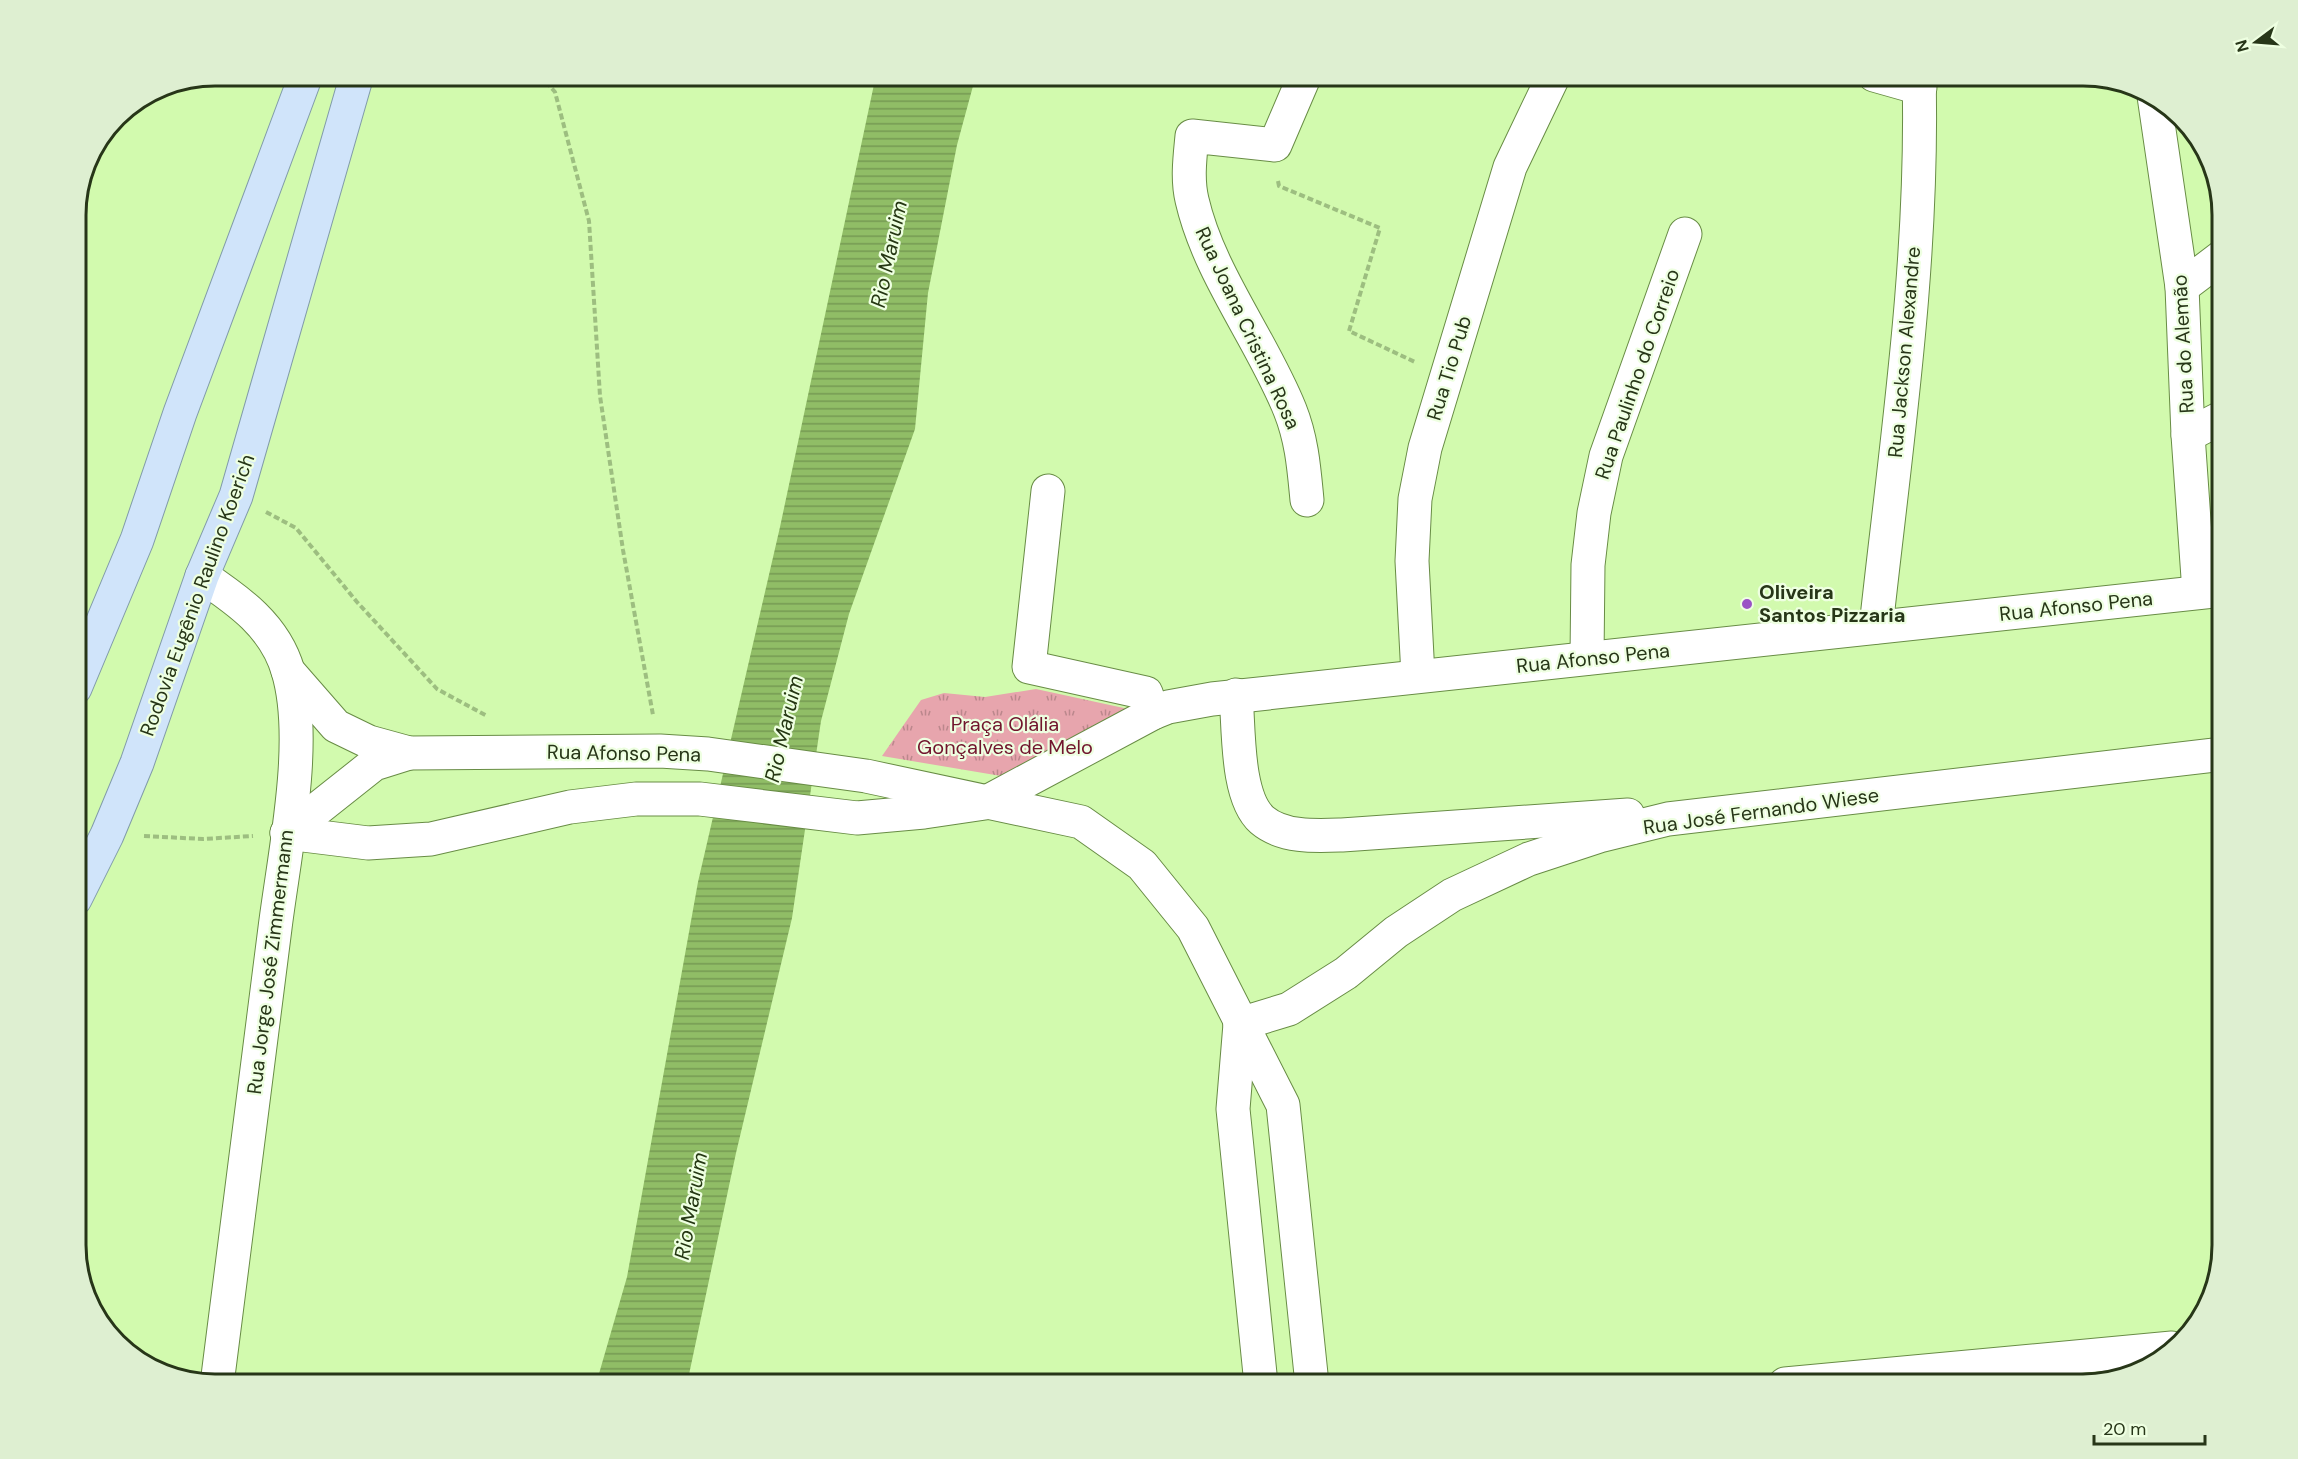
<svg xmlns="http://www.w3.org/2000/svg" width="2298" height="1459" viewBox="0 0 2298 1459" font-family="'DM Sans',sans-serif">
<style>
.park{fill:url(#park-tufts)}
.water{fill:url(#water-rules)}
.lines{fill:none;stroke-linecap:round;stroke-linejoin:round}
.minor-casing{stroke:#688c45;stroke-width:35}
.major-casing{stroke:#819ba9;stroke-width:35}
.path{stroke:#9dbe80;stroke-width:4;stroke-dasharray:6 3;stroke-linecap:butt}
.minor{stroke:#fff;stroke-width:33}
.major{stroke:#d0e4fa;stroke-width:33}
.poi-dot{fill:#9a52c5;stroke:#eeffe1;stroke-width:2}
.labels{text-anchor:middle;stroke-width:4.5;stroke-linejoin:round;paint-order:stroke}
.street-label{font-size:20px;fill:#273618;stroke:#eeffe1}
.poi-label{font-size:20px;font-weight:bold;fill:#273618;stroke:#eeffe1;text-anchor:start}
.park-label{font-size:20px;fill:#71152d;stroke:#eeffe1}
.water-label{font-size:21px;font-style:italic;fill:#253713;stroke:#eeffe1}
.rim{fill:none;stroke:#273618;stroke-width:3}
</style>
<defs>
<pattern id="park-tufts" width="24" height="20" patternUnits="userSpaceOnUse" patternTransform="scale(1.5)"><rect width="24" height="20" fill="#e7a5ad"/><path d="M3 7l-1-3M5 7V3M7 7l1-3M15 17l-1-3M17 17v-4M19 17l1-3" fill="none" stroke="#bb878c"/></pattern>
<pattern id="water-rules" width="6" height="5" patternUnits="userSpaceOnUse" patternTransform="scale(1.5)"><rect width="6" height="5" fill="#90bd66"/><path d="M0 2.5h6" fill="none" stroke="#769a53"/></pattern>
</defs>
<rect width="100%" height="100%" fill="#d2faae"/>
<!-- park -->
<polygon class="park" points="1036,689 1133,710 1013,778 882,756 921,700 944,693 985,697"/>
<!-- water -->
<polygon class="water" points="876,75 976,75 957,145 928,293 915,429 849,614 821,721 792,918 736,1153 687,1384 596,1384 627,1277 698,882 780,527"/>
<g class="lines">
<defs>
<g id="minor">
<path d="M1305 75 1275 145 1192 136C1190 157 1187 179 1192 200 1209 274 1262 340 1290 410 1302 440 1304 469 1307 500"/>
<polyline points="1874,75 1920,88"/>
<polyline points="2154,96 2182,287 2188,435 2199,592"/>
<polyline points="2182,287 2223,256"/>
<polyline points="2188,435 2223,417"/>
<polyline points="1048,491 1029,667 1146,693 1153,713"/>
<path d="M202 576C239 601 275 626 288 671 309 741 284 855 275 928 255 1080 236 1232 217 1384"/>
<path d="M1876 627C1896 444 1924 260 1919 75"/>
<polyline points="1587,658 1588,565 1594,513 1606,456 1685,234"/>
<polyline points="288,671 336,726 369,742 409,753 660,751 708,754 866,776 1081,822 1142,865 1193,928 1283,1105 1312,1384"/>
<polyline points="1418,676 1412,561 1415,499 1425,448 1510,167 1554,75"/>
<path d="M1236 695C1239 729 1236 797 1262 820 1283 838 1317 836 1342 835L1628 815"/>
<polyline points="287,833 368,843 431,839 570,807 636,799 700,799 857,818 924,812 985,803 1153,713 1168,707 1212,699 2223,590"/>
<polyline points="287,833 374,764 409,753"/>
<polyline points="1240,1024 1289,1009 1346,973 1396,932 1452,895 1529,859 1599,836 1668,819 2223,754"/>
<polyline points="1240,1024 1233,1109 1261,1384"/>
<polyline points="1785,1384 2172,1348"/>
</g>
<g id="major">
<polyline points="75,688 137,540 180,413 306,75"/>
<polyline points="75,899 107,835 137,763 202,576 236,496 357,75"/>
</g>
</defs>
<!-- minor casing -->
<use href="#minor" class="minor-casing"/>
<!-- major casing -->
<use href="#major" class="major-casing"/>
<!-- path -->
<g class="path">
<polyline points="540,75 555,92 589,221 600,396 623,550 653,715"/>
<polyline points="1278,181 1279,186 1380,228 1349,331 1415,362"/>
<polyline points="266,512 296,528 357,602 437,689 487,716"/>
<polyline points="144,836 203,839 253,836"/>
</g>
<!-- minor -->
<use href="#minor" class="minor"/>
<!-- major -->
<use href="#major" class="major"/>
</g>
<!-- markers -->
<circle class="poi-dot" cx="1747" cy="604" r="6"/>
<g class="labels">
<!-- street labels -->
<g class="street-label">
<text transform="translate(1248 328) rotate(65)" y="7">Rua Joana Cristina Rosa</text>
<text transform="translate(2183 344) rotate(-93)" y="7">Rua do Alemão</text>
<text transform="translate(1904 352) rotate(-85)" y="7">Rua Jackson Alexandre</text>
<text transform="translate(1449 368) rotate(-73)" y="7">Rua Tio Pub</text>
<text transform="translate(1637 374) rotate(-71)" y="7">Rua Paulinho do Correio</text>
<text transform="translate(197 595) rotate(-70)" y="7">Rodovia Eugênio Raulino Koerich</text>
<text transform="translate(2076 606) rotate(-6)" y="7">Rua Afonso Pena</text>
<text transform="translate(1593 658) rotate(-6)" y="7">Rua Afonso Pena</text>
<text transform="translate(624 753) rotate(1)" y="7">Rua Afonso Pena</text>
<text transform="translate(1761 811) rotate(-8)" y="7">Rua José Fernando Wiese</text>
<text transform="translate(270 962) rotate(-83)" y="7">Rua Jorge José Zimmermann</text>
</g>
<!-- poi labels -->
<g class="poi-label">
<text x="1759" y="599">Oliveira<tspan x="1759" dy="23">Santos Pizzaria</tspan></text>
</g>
<!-- park labels -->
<g class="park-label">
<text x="1005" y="731">Praça Olália<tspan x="1005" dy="23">Gonçalves de Melo</tspan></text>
</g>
<!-- water labels -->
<g class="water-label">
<text transform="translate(889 254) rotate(-78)" y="7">Rio Maruim</text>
<text transform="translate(784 729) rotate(-77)" y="7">Rio Maruim</text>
<text transform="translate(691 1206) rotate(-80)" y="7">Rio Maruim</text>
</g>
</g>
<!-- crop -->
<path d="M0 0H2298V1459H0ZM215 86H2083A129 129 0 0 1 2212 215V1245A129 129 0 0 1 2083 1374H215A129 129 0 0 1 86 1245V215A129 129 0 0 1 215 86Z" fill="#deefd1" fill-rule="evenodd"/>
<path class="rim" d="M215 86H2083A129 129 0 0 1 2212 215V1245A129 129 0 0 1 2083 1374H215A129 129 0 0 1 86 1245V215A129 129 0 0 1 215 86Z"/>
<!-- north arrow -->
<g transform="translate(2256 42) rotate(254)" stroke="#eeffe1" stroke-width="4.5" paint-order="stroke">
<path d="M0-4.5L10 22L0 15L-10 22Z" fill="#273618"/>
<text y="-9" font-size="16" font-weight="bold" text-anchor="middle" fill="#273618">N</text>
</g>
<!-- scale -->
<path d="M2094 1435v9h111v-9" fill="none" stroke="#273618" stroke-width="3"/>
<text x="2103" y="1435" font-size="18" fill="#273618" stroke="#eeffe1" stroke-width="4.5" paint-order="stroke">20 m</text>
</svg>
